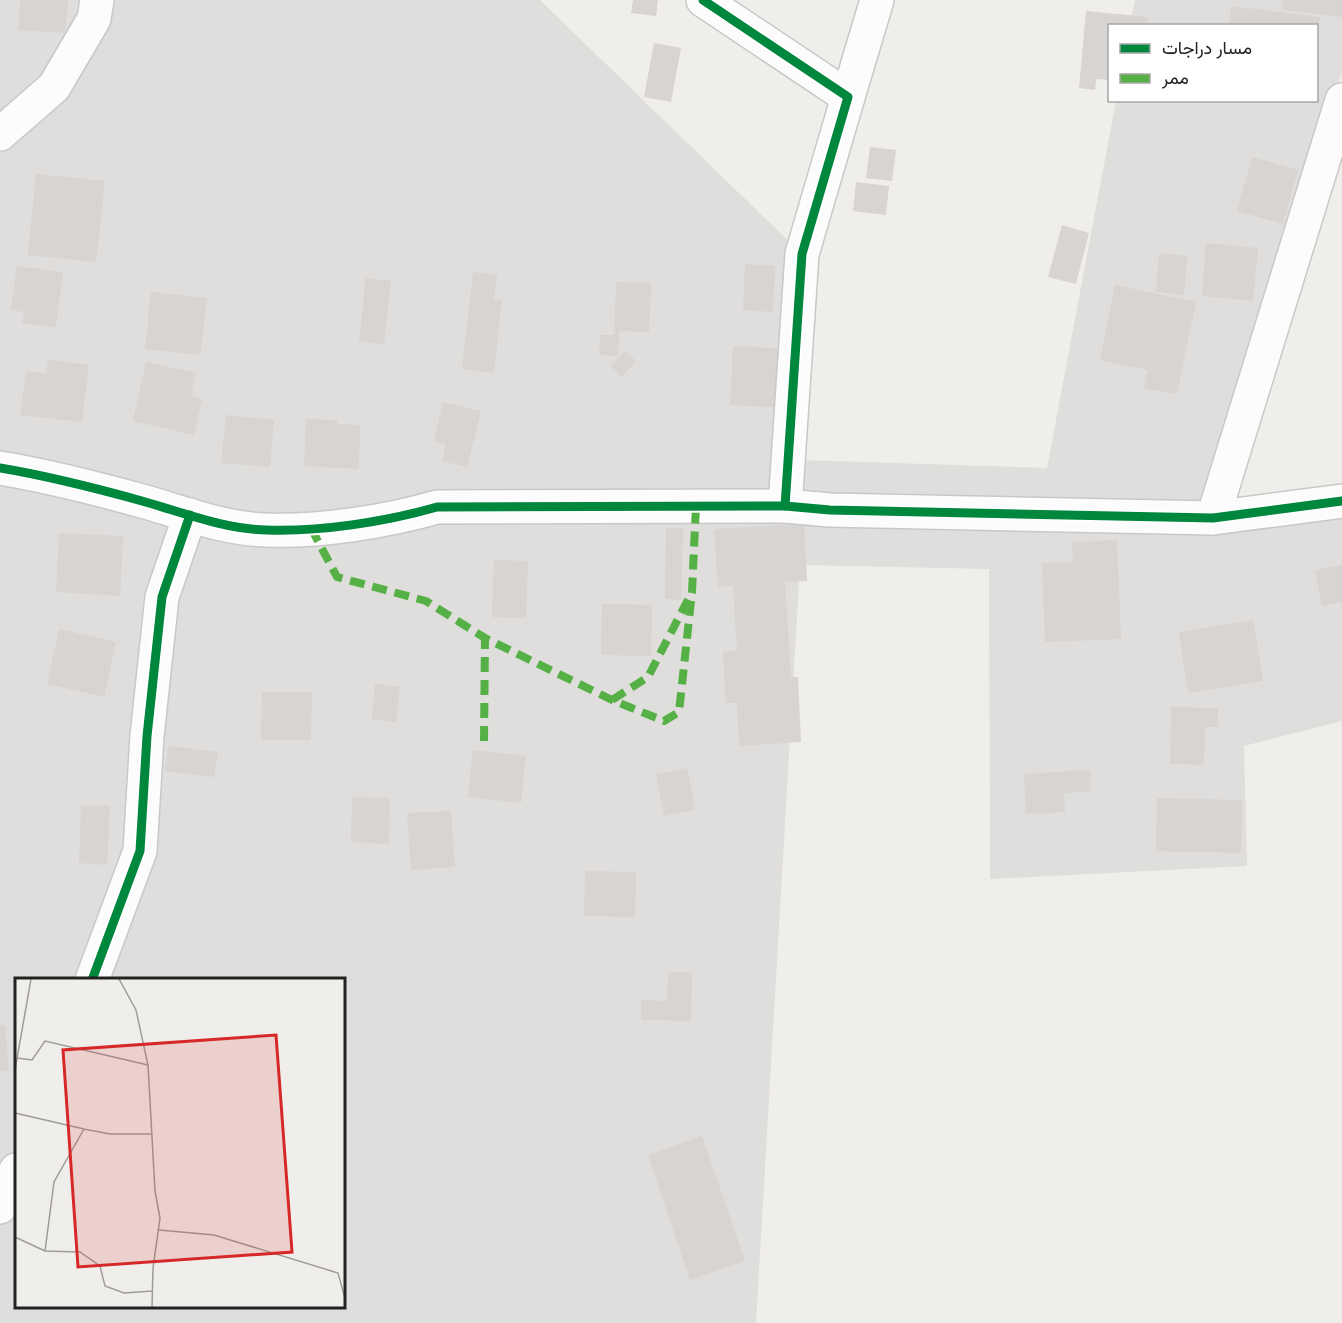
<svg xmlns="http://www.w3.org/2000/svg" width="1342" height="1323" viewBox="0 0 1342 1323" font-family="'Fira Sans Condensed',Vazirmatn,sans-serif">
<style>
.residential{fill:#dfdedc;fill-rule:evenodd}
.building{fill:#d7d4d2}
.lines{fill:none;stroke-linecap:round;stroke-linejoin:round}
.minor-casing{stroke:#c9c8c7;stroke-width:36}
.minor{stroke:#fdfcfc;stroke-width:33}
.quiet{stroke:#55b145;stroke-width:8;stroke-dasharray:15 8;stroke-linecap:butt}
.cycleway-casing{stroke:#fff;stroke-width:13}
.cycleway{stroke:#00873e;stroke-width:9}
.inset-road{fill:none;stroke:#9e9c9b;stroke-width:1.5}
.view{fill:#d62828;fill-opacity:0.15;stroke:#d62828;stroke-width:3}
.inset-edge{fill:none;stroke:#222;stroke-width:3}
</style>
<rect width="100%" height="100%" fill="#f0eeeb"/>
<!-- residential -->
<path class="residential" d="M0 0H540L802 254 801 460 1047 468 1116 101 1316 100V26L1130 25 1135 0H1342V72L1204 504 1342 498V721L1244 746 1247 866 990 879 989 569 800 565 756 1323H0ZM16 980H344V1306H16Z"/>
<!-- building -->
<g class="building">
<polygon points="20,0 68,0 65,33 18,30"/>
<polygon points="633,0 658,0 656,16 631,13"/>
<polygon points="1283,0 1342,0 1342,17 1282,10"/>
<polygon points="1231,6 1320,17 1318,33 1316,26 1229,26"/>
<polygon points="1086,11 1148,17 1147,26 1110,26 1110,80 1096,79 1095,90 1079,88"/>
<polygon points="654,43 681,48 671,102 644,97"/>
<polygon points="870,147 896,150 892,181 866,178"/>
<polygon points="1252,157 1298,170 1283,224 1237,211"/>
<polygon points="36,174 105,181 96,262 28,255"/>
<polygon points="856,182 889,186 886,215 853,211"/>
<polygon points="1062,225 1089,233 1076,284 1048,277"/>
<polygon points="1206,243 1258,248 1253,301 1202,296"/>
<polygon points="1159,253 1187,256 1184,295 1156,292"/>
<polygon points="745,264 775,266 773,312 743,310"/>
<polygon points="17,266 63,272 56,327 22,323 24,312 11,310"/>
<polygon points="473,272 497,275 494,299 502,300 494,373 462,369"/>
<polygon points="366,278 391,281 384,344 359,341"/>
<polygon points="616,282 651,283 649,332 619,331 618,356 599,355 600,335 614,335"/>
<polygon points="1115,285 1196,302 1177,394 1144,388 1148,370 1100,360"/>
<polygon points="151,292 207,298 200,355 145,349"/>
<polygon points="733,346 793,349 790,408 730,405"/>
<polygon points="625,351 636,361 622,377 611,366"/>
<polygon points="48,360 89,365 82,422 20,415 26,371 46,374"/>
<polygon points="146,362 196,373 191,396 202,399 194,435 133,421"/>
<polygon points="443,402 481,411 467,467 442,461 446,444 434,441"/>
<polygon points="226,415 274,420 270,467 221,463"/>
<polygon points="306,419 338,420 337,424 360,425 359,469 304,466"/>
<polygon points="804,524 807,581 785,582 791,677 798,677 801,742 739,746 737,703 726,703 723,652 737,651 733,586 718,587 714,529"/>
<polygon points="666,528 683,528 681,600 665,599"/>
<polygon points="59,533 123,536 120,596 56,592"/>
<polygon points="1117,540 1121,639 1045,642 1042,563 1073,562 1072,542"/>
<polygon points="494,560 528,561 526,618 492,617"/>
<polygon points="1342,565 1342,602 1322,606 1315,570"/>
<polygon points="602,604 652,605 651,656 601,655"/>
<polygon points="1253,620 1263,681 1188,693 1179,632"/>
<polygon points="59,629 116,642 104,697 47,684"/>
<polygon points="375,684 400,687 396,722 372,719"/>
<polygon points="262,692 312,692 311,740 261,740"/>
<polygon points="1171,707 1218,708 1218,727 1205,727 1204,765 1170,764"/>
<polygon points="168,746 218,752 214,777 165,771"/>
<polygon points="473,750 526,756 521,803 468,797"/>
<polygon points="687,768 695,809 664,816 656,774"/>
<polygon points="1090,770 1091,791 1064,793 1065,812 1026,814 1024,774"/>
<polygon points="352,797 390,798 389,844 351,842"/>
<polygon points="1157,798 1242,800 1241,853 1156,851"/>
<polygon points="81,805 110,806 107,865 79,863"/>
<polygon points="451,811 455,867 411,870 407,813"/>
<polygon points="585,871 636,872 635,917 584,916"/>
<polygon points="668,972 692,972 691,1021 641,1020 641,1000 667,1001"/>
<polygon points="0,1025 5,1025 9,1070 0,1071"/>
<polygon points="702,1136 745,1261 690,1280 648,1155"/>
</g>
<g class="lines">
<defs>
<g id="minor">
<polyline points="703,0 848,97 802,254 785,506"/>
<polyline points="848,97 877,0"/>
<polyline points="0,134 54,87 94,19 97,0"/>
<path d="M0 468C48 476 95 488 142 501 182 512 223 529 266 530 319 532 385 522 437 507L785 506 830 510 1213 518 1342 501"/>
<polyline points="1213,518 1342,100"/>
<polyline points="92,980 140,851 147,736 162,597 190,515"/>
<polyline points="0,1207 16,1170"/>
</g>
</defs>
<!-- minor casing -->
<use href="#minor" class="minor-casing"/>
<!-- minor -->
<use href="#minor" class="minor"/>
<!-- quiet -->
<g class="quiet">
<polyline points="311,528 337,577 426,601 485,638 612,700 664,721 679,712 692,592"/>
<polyline points="612,700 648,677 692,592 696,505"/>
<polyline points="484,741 485,638"/>
</g>
<defs>
<g id="cycleway">
<polyline points="703,0 848,97 802,254 785,506"/>
<path d="M0 468C48 476 95 488 142 501 182 512 223 529 266 530 319 532 385 522 437 507L785 506 830 510 1213 518 1342 501"/>
<polyline points="92,980 140,851 147,736 162,597 190,515"/>
</g>
</defs>
<!-- cycleway casing -->
<use href="#cycleway" class="cycleway-casing"/>
<!-- cycleway -->
<use href="#cycleway" class="cycleway"/>
</g>
<!-- overview -->
<g transform="translate(15 978)">
<rect width="330" height="330" fill="#f0eeeb"/>
<path class="inset-road" d="M104 1 121 32 133 87 140 213 145 240 138 290 137 329M2 80 17 82 30 63 133 87M0 92 16 1M0 135 69 151M136 156H95L69 151 39 204 30 273 65 274 85 288 90 308 109 315 137 313M144 252 199 257 323 295 330 320M0 259 30 273"/>
<path class="view" d="M261 57 277 274 63 289 48 72Z"/>
<rect width="330" height="330" class="inset-edge"/>
</g>
<!-- legend -->
<rect x="1108" y="24" width="210" height="78" fill="#ffffff" stroke="#a7a7a7" stroke-width="1.5"/>
<rect x="1120" y="44" width="30" height="9" fill="#00873e" stroke="#a7a7a7" stroke-width="1.5"/>
<text x="1162" y="54" font-size="18" fill="#222222">مسار دراجات</text>
<rect x="1120" y="74" width="30" height="9" fill="#55b145" stroke="#a7a7a7" stroke-width="1.5"/>
<text x="1162" y="84" font-size="18" fill="#222222">ممر</text>
</svg>
